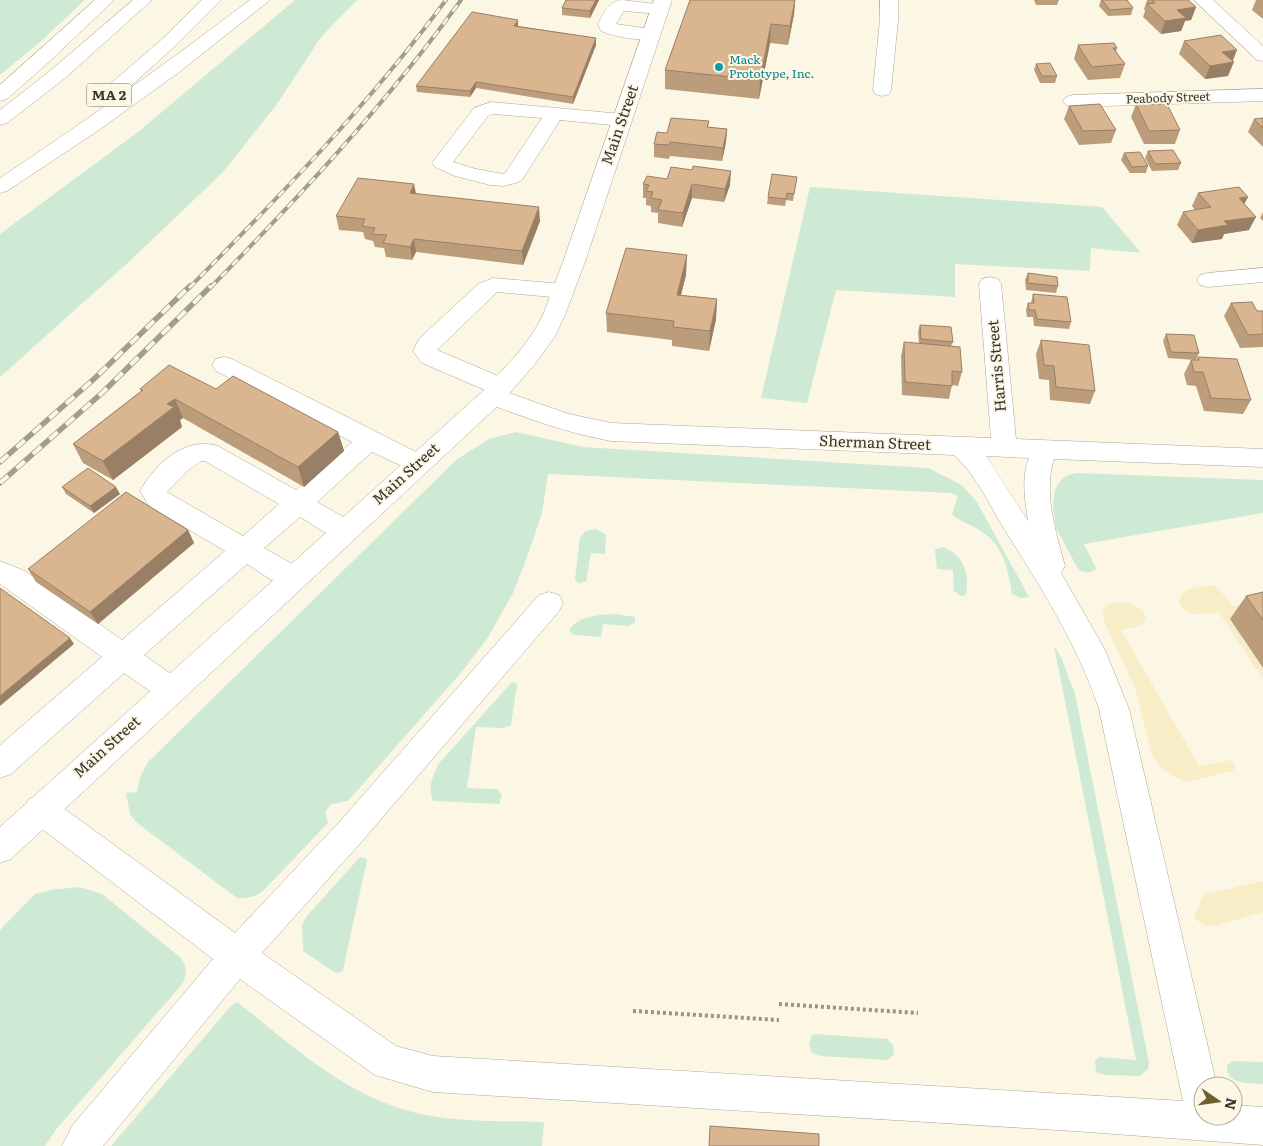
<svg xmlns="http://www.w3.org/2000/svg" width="1263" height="1146" viewBox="0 0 1263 1146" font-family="Literata,serif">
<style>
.green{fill:#ceead4}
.sand{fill:#f7edc7}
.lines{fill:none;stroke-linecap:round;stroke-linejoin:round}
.minor-casing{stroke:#aba696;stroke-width:1}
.major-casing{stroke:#aba696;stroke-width:1}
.highway-casing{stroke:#aba696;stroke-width:1}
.path{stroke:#989488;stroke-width:4;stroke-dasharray:3 3;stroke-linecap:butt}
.minor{fill:#fff;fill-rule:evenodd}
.major{fill:#fff;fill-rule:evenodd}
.highway{fill:#fff;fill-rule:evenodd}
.rail-far1-casing{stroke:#a19d91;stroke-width:4}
.rail-casing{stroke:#a19d91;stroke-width:5.5}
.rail-far1{stroke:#fcf7e5;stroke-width:2.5;stroke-dasharray:8;stroke-linecap:butt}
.rail{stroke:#fcf7e5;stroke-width:4;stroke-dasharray:11;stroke-linecap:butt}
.wall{fill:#bb9d7c}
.shaded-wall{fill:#997f65}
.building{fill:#dab690;stroke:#997f65}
.culture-dot{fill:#0f9aa8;stroke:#fcf7e5;stroke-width:2}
.labels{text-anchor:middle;stroke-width:4;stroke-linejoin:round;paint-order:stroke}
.far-culture-label{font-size:12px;fill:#0d838f;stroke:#fcf7e5;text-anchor:start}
.far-street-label{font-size:12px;fill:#36342e;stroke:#fcf7e5}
.shield{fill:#fcf7e5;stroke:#716e65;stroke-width:1}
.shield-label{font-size:14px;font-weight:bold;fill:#36342e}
.street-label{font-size:15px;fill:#36342e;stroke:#fcf7e5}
</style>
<rect width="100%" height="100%" fill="#fcf7e5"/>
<!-- green -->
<g class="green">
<polygon points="0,0 85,0 40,42 0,75"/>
<polygon points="295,0 357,0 321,37 277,104 223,172 132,259 0,377 0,234 138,132"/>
<polygon points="810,187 1102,207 1141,253 1091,248 1090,271 955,264 955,297 836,290 807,403 761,398"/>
<path d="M516 432 583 447 928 468 962 485 977 502 1029 597 1020 598 1012 594C1008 568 1003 544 979 530 970 524 959 522 952 514L958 496 951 493 548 474 542 513 526 560 513 593 487 639 459 675 348 801 331 804 325 812 328 823 263 891C254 897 248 899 237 898L136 822 130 814 126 793 137 792 140 777 147 763 456 460 489 439Z"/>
<path d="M1077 473 1263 480V513L1084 544 1096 568 1095 570C1088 573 1082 574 1077 567L1056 528C1052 505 1049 477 1077 473Z"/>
<polygon points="596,529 606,535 605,554 591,553 586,582 578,583 575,579 580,537 586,531"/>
<path d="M943 547C964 555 970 574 966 595L961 596 954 591 953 570 937 569 935 550Z"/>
<path d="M614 614 635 617V623L628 626 603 624 601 637 573 635 569 631C576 616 599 615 614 614Z"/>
<polygon points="1054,646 1061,657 1075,694 1149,1063 1148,1069 1140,1076 1105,1075 1096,1072 1095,1060 1100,1057 1136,1060"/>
<path d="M512 682 517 684 511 725 503 728 476 727 467 788 497 789 502 795 499 804 433 801C427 788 433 774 440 762Z"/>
<polygon points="360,857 365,858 367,860 343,970 339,973 334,972 303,951 302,925 306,917"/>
<path d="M79 887 102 894 181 958C187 967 187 973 183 983L58 1127 45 1146H0V930L35 894 51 890Z"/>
<path d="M237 1002C301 1052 353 1104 437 1117 470 1122 510 1121 544 1122L542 1146H111L230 1007Z"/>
<polygon points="815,1034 887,1039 893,1045 894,1055 887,1060 820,1056 812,1053 809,1045 812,1035"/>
<path d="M1234 1061 1263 1062V1084C1249 1083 1225 1085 1227 1065Z"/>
</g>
<!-- sand -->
<g class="sand">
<path d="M1209 585 1217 587 1233 606 1263 599 1231 621 1263 669V679L1219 612C1203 614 1188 619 1179 603 1181 587 1196 588 1209 585Z"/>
<path d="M1119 602C1131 603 1142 606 1146 618L1143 625 1121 630 1199 766 1230 760 1235 764 1233 771 1194 780 1185 781 1170 775 1160 767 1152 755 1135 688 1104 621 1103 609 1109 604Z"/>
<polygon points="1263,881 1263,912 1215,926 1204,925 1194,918 1201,900 1206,894"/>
</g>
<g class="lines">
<defs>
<g id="minor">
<path d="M622 0 665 5 668 9 665 13 659 14 624 11 616 24 657 30 660 34 657 38C641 42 616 37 601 31L598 24C604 13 608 1 622 0Z"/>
<polygon points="880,0 898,0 898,20 891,90 889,94 882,96 875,94 873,90 880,20"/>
<polygon points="1194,0 1213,0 1263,46 1263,61 1257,60"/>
<polygon points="1263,89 1263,101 1073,107 1066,105 1063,101 1066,97 1073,95"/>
<path d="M491 102 622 114 629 116 632 120 629 124 622 126 560 120 522 180 516 183 503 186 490 185 455 176 435 167 432 163 474 108ZM493 114 542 118 506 172 503 174 476 169 453 162 488 116Z"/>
<polygon points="1263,268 1263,282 1208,287 1200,285 1197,280 1200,275 1208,273"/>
<path d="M990 277 998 279 1001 284 1016 439 1263 449V467L1054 459C1043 492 1056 533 1065 566L1061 573 1105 650 1129 709 1217 1086H1203V1116H1233V1105L1263 1107V1145L1074 1131 433 1092 375 1075 240 979 103 1146H62L72 1126 213 959 29 819 24 809 29 799 40 795 51 799 235 933 342 819 539 595 549 592 559 595 563 603 559 611 364 839 262 953 396 1046 433 1056 1183 1101 1099 709C1077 643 1040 586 1003 527 988 502 976 475 954 455L611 441C567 433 526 418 484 402L481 396 485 390 422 363 413 351 419 339 478 284 493 278 563 284 571 286 574 291 571 296 563 298 497 292 437 350 510 381 513 387 509 393 569 414 611 423 991 438 979 284 982 279ZM986 456 1029 458C1021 477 1025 501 1028 521Z"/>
<path d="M224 357 232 359 426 457 430 464 426 471 417 473 372 452 317 502 354 523 358 530 354 537C335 543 316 526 300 517L264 548 303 570 307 578 303 586C283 592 263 574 247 564L144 655 181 681 186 690 181 699 171 703 161 699 124 673 11 774 0 778V745L102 657 0 584V561L25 571 122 640 225 551 149 506 140 491C155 464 185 436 218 446L296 490 352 442 216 371 212 365 216 359ZM201 461H205L279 504 243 536 167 492 187 471Z"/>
</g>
<polygon id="major" points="654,0 672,0 586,259 565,315 555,336 535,364 502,402 11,859 0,863 0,827 484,390 519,352 533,333 543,315 564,259"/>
<g id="highway">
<polygon points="95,0 114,0 49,62 7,99 0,101 0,85"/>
<polygon points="133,0 152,0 64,79 7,123 0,125 0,110 50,71"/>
<polygon points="202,0 221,0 173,48 123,93 116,95 109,93 107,89 109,85 161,40"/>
<path d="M250 0H270L178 73 96 132 7 191 0 193V178C86 121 168 62 250 0Z"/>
</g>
</defs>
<!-- minor casing -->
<use href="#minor" class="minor-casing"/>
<!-- major casing -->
<use href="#major" class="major-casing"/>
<!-- highway casing -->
<use href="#highway" class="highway-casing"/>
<!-- path -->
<g class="path">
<polyline points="779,1004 918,1013"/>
<polyline points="633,1011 779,1020"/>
</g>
<!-- minor -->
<use href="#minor" class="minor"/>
<!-- major -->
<use href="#major" class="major"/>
<!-- highway -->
<use href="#highway" class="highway"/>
<defs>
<g id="rail-far1">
<path d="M189 288C280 196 369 104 446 0"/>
<path d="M210 288C299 197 386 104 461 0"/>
</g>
<g id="rail">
<polyline points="0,462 95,378 190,286"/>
<polyline points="0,483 102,393 211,286"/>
</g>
</defs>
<!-- rail-far1 casing -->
<use href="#rail-far1" class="rail-far1-casing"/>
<!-- rail casing -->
<use href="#rail" class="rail-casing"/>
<!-- rail-far1 -->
<use href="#rail-far1" class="rail-far1"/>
<!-- rail -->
<use href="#rail" class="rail"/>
</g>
<!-- wall -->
<g class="wall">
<polygon points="566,0 599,0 590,18 562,15 562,8"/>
<polygon points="795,0 794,14 788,45 770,43 759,99 665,89 665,70"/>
<polygon points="1034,0 1059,0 1057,5 1036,5"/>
<polygon points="1101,0 1127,0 1133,8 1131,15 1108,16 1099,6"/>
<polygon points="1147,0 1188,0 1196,7 1191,20 1185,21 1181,31 1161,34 1143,17 1145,11 1144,9"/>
<polygon points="1256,0 1263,0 1263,19 1252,10"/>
<polygon points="518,26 596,38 596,45 573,104 476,88 470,97 417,92 416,86"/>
<polygon points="1184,41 1232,61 1228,76 1205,79 1179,54"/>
<polygon points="1078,45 1117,48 1116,52 1125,64 1120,78 1088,80 1074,59"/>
<polygon points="1036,64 1057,76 1055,83 1040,83 1034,70"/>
<polygon points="1136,104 1180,130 1175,144 1144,144 1131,117"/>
<polygon points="1069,106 1116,130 1111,143 1079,145 1064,119"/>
<polygon points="1263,118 1263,147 1248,132 1254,119"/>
<polygon points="709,121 708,127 727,129 726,142 722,161 670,156 669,159 654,157 654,144 667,133"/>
<polygon points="1148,151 1181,163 1178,170 1152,171 1145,158"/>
<polygon points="1124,153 1148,166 1146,173 1130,173 1121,160"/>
<polygon points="797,177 793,201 786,200 785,206 767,204 768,197"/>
<polygon points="643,184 730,185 724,202 692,198 682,227 658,223 658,213 651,212 651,206 646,205 646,198 643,198"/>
<polygon points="416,193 540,221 523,265 416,252 412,260 386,257 384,248 375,247 373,241 365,239 363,232 339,230 336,216"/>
<polygon points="1198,193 1248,197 1244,204 1249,230 1224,234 1222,239 1192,243 1177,225 1183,212 1195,210 1192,206"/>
<polygon points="1263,212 1263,221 1260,218"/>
<polygon points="1028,273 1058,286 1056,293 1026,290 1025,280"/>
<polygon points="686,275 681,295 717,299 716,319 709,351 672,346 672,340 607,332 606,313"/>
<polygon points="1033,294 1071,322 1069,329 1034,326 1033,317 1027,317 1026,310 1028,303 1031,303"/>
<polygon points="1231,303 1257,311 1263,311 1263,347 1240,348 1224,316"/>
<polygon points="920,325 953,342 951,346 962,372 958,386 952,385 949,399 902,395 901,356 904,342 919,344 918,332"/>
<polygon points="1166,334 1199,353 1196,360 1168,358 1163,341"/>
<polygon points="1041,340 1095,391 1090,404 1050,400 1049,380 1039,379 1036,354"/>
<polygon points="1198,357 1251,400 1243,414 1204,411 1196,386 1187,385 1184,374 1191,360 1197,360"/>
<polygon points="140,389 216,389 338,432 344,451 304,487 183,418 180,420 182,427 113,480 83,463 73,444 141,391"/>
<polygon points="62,487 120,494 94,513 66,494"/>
<polygon points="188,530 194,543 98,624 36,582 28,569"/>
<polygon points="1263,592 1263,668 1230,619 1246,596"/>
</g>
<!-- shaded-wall -->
<g class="shaded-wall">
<polygon points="596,0 599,0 590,18 590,11"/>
<polygon points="795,0 794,14 788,45 790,26"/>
<polygon points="1196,7 1191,20 1185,21 1181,31 1161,34 1165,21 1177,10"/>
<polygon points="518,20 518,26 514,26"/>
<polygon points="771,24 770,43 759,99 760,80"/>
<polygon points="596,38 596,45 573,104 573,97"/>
<polygon points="1237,50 1232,63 1222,52"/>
<polygon points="1234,62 1228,76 1205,79 1210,66"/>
<polygon points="476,82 476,88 470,97 470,91"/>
<polygon points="727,129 726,142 722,161 723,148"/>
<polygon points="731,171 730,185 724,202 725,189"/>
<polygon points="414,184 417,198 410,193"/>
<polygon points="692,184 692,198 682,227 683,213"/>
<polygon points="1248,197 1241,210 1239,198"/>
<polygon points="539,207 540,221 523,265 522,251"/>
<polygon points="1256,217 1249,230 1224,234 1222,239 1192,243 1198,230 1224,221"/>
<polygon points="414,239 416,252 412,260 410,247"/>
<polygon points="687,255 686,275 676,314 677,295"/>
<polygon points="717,299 716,319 709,351 710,331"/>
<polygon points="175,399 183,418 180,420 182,427 113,480 103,461 167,404"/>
<polygon points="338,432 344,451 304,487 298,467"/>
<polygon points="116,487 120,494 94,513 90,506"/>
<polygon points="188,530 194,543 98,624 90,612"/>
<polygon points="70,638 74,644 0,706 0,696"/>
</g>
<!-- building -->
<g class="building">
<polygon points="566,0 596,0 590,11 562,8"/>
<polygon points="690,0 795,0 790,26 771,24 760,80 665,70"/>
<polygon points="1102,0 1127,0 1133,8 1110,10"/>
<polygon points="1152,0 1188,0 1196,7 1177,10 1186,18 1165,21 1147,4 1155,3"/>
<polygon points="472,12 518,20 514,26 596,38 573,97 476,82 470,91 416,86"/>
<polygon points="1221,35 1237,50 1222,52 1234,62 1210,66 1184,41"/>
<polygon points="1114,43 1117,48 1113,48 1125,64 1092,67 1078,45"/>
<polygon points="1050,63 1057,76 1042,76 1036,64"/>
<polygon points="1100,104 1116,130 1083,131 1069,106"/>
<polygon points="1136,104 1167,104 1180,130 1149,131"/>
<polygon points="671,118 709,121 707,127 727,129 723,148 670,142 669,145 654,144 657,132 667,133"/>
<polygon points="1263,118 1263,128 1254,119"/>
<polygon points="1173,150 1181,163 1155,164 1148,151"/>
<polygon points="1140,152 1148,166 1132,167 1124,153"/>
<polygon points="693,166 731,171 725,189 692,184 683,213 658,210 662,200 651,198 653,192 646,191 649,185 643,184 647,176 667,179 671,167 692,170"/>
<polygon points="772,174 797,177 794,194 787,193 786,199 768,197"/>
<polygon points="358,178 414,184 410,193 539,207 522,251 414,239 410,247 383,243 387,235 372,234 375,228 362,226 365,219 336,216"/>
<polygon points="1239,187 1248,197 1239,198 1256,217 1224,221 1228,225 1198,230 1183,212 1211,207 1198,193"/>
<polygon points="626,248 687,255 677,295 717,299 710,331 673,327 674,321 606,313"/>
<polygon points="1028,273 1057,277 1058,286 1028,283"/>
<polygon points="1033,294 1067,297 1071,322 1037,319 1035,310 1029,310 1028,303 1034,303"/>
<polygon points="1252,302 1257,311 1263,311 1263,334 1248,335 1231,303"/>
<polygon points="920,325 951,327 953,342 921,339"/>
<polygon points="1166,334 1194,335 1199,353 1171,352"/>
<polygon points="1041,340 1089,345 1095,391 1056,387 1054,366 1044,365"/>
<polygon points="904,342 960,347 962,372 952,371 952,386 905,382"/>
<polygon points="1198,357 1237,359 1251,400 1211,398 1203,372 1194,372 1191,360 1199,360"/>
<polygon points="169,365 216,389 233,376 338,432 298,467 175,399 167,404 174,407 103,461 73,444 143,390 140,389"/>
<polygon points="88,468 116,487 90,506 62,487"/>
<polygon points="126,492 188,530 90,612 28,569"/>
<polygon points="0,588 70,638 0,696"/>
<polygon points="1263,592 1263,620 1246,596"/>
<polygon points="710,1126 819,1134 819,1146 709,1146"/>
</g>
<!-- markers -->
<circle class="culture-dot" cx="719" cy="67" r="5"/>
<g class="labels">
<!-- far-culture labels -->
<g class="far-culture-label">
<text x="729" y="64">Mack<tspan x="729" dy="14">Prototype, Inc.</tspan></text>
</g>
<!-- far-street labels -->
<g class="far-street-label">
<text transform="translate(1168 98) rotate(-2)" y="4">Peabody Street</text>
</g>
<!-- shield labels -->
<rect class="shield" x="86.5" y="83.5" width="45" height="23" rx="4"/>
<g class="shield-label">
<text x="109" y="100">MA 2</text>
</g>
<!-- street labels -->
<g class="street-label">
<text transform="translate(620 125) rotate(-71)" y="5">Main Street</text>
<text transform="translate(997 366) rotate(-95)" y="5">Harris Street</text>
<text transform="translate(875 443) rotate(2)" y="5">Sherman Street</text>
<text transform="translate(406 474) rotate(-42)" y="5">Main Street</text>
<text transform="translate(107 747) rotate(-42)" y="5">Main Street</text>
</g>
</g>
<!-- north arrow -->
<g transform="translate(1218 1101) rotate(103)"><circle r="24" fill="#fcf7e5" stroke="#ada99c"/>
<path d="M0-4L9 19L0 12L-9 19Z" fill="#705e2c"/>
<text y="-8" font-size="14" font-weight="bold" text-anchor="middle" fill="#36342e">N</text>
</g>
</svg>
